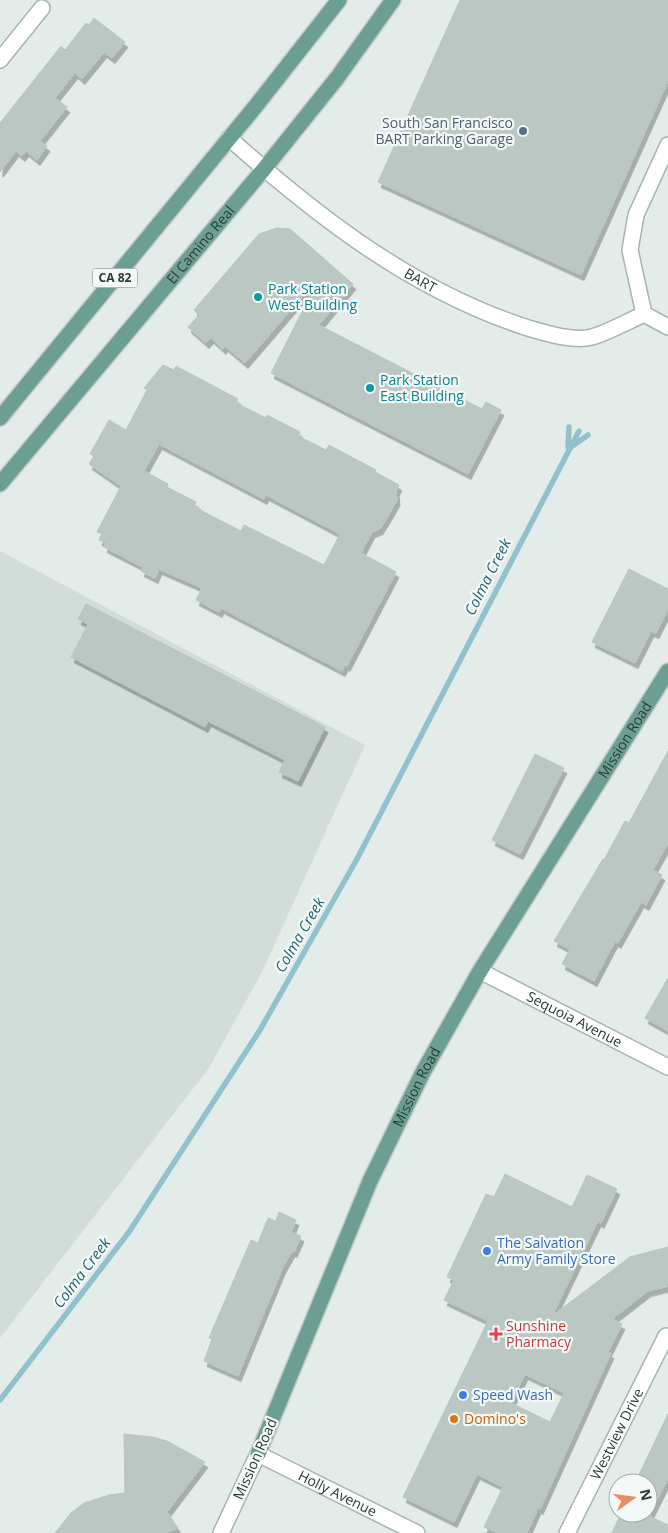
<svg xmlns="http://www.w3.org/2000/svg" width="668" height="1533" viewBox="0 0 668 1533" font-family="'Open Sans',sans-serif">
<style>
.built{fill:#d2dcd8}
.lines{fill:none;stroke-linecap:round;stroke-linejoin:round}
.stream{stroke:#91c1cd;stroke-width:5.5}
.building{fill:#bac7c2;stroke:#b7c6c0;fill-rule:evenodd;filter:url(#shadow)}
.minor-casing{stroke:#a7b4b0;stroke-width:18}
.major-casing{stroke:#c2c9c7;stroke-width:18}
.minor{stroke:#fff;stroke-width:15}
.major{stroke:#6c9e94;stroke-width:15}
.service-dot{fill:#5c6f8a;stroke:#f4f9f7;stroke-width:2}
.culture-dot{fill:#0f9aa8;stroke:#f4f9f7;stroke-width:2}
.shop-dot{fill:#3f7fe0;stroke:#f4f9f7;stroke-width:2}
.health-dot{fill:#e0444e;stroke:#f4f9f7;stroke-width:2}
.food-dot{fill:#e8710a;stroke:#f4f9f7;stroke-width:2}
.labels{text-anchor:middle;stroke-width:4.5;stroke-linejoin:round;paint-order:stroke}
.shield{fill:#f4f9f7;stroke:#637571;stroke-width:1}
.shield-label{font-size:12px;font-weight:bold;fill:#253d37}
.service-label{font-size:14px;fill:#4e5e75;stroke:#f4f9f7;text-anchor:end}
.street-label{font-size:14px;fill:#253d37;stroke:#f4f9f7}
.culture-label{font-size:14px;fill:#0d838f;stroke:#f4f9f7;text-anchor:start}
.shop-label{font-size:14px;fill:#366cbe;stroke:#f4f9f7;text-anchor:start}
.health-label{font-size:14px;fill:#be3a42;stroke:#f4f9f7;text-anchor:start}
.food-label{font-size:14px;fill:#c56008;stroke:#f4f9f7;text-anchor:start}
.water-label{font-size:15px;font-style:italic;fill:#236374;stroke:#f4f9f7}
</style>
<defs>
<filter id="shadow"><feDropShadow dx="3" dy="5.5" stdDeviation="0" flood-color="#0004"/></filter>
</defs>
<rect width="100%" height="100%" fill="#e4ece9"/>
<!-- built -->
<polygon class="built" points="0,551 365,745 262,972 209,1068 0,1338"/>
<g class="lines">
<!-- stream -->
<g class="stream">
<polyline points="568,447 569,427"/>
<polyline points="571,447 588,435"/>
<polyline points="0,1400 129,1232 260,1030 357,859 579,431"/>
</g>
</g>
<!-- building -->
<g class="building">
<polygon points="460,0 668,0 668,81 581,275 378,182"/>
<polygon points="94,18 125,42 112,58 104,52 82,79 75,73 55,98 67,107 40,141 47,146 37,160 26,151 22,156 16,151 0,172 0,123 61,46 65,50 86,23 89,25"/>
<polygon points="277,228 290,229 353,284 319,325 482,409 486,402 501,410 468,474 271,373 311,294 307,291 245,363 225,346 223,349 211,338 206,343 188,327 199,315 194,310 259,234"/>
<path d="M163 365 174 370 176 366 238 399 236 403 266 418 267 415 300 432 298 436 326 450 329 445 376 470 375 472 399 485 396 491 397 500 391 511 380 529 372 532 361 553 396 572 347 666 345 665 342 671 221 608 219 612 196 600 201 590 200 587 159 569 155 578 141 571 143 567 104 547 106 543 99 540 102 534 97 532 121 486 89 464 94 456 90 454 109 420 126 430 147 390 144 388ZM159 444 264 499 266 495 340 534 324 565 244 525 241 531 204 512 194 505 196 502 167 487 168 484 144 471Z"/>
<polygon points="629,569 668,589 668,609 656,633 651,631 635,663 592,642"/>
<polygon points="86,604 325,727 298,781 279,772 285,760 208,721 205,727 71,657 88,624 78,619"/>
<polygon points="668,751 668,843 653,870 662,875 646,905 641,902 618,943 615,941 594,981 562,964 570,949 554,941 603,859 604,860 625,821 629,823"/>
<polygon points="535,754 564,768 520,854 492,840"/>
<polygon points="668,978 668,1031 645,1018"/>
<path d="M505 1174 572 1207 587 1175 617 1189 601 1223 598 1221 552 1316 630 1257 668 1247V1286L648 1291 612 1319 622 1324 608 1352 611 1353 540 1509 538 1508 527 1533H498L484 1527 503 1487 477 1474 454 1522 403 1497 488 1321 444 1300 454 1280 447 1277 486 1194 494 1197ZM525 1374 564 1393 550 1422 511 1403Z"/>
<polygon points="279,1212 296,1220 291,1232 301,1236 294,1252 292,1251 282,1269 238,1376 204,1361 212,1339 209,1338 251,1240 258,1243 268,1218 276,1221"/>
<polygon points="668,1414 668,1478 649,1516 668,1525 668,1533 612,1533 621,1513 643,1513 648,1515 648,1483 635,1483"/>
<polygon points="124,1434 153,1437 167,1441 205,1462 167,1512 178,1528 165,1533 55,1533 71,1513 84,1503 109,1495 125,1493"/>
</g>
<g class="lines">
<defs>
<g id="minor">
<polyline points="0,60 42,8"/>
<path id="s1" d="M229 138C318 217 413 291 528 328 546 333 573 342 592 337 609 332 627 322 644 314"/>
<polyline points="668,145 636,215 630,250 644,314 668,327"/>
<path id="s2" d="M480 971 668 1067"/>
<path id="s3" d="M221 1533 258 1454 417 1533"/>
<path id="s4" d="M567 1533 666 1336 668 1337"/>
</g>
<g id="major">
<polyline points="0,418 255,107 339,0"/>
<path id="s5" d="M0 484 264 169 337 78 393 0"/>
<path id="s6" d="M258 1454 370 1181 423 1072 480 971 668 671"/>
</g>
</defs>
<!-- minor casing -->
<use href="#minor" class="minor-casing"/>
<!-- major casing -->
<use href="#major" class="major-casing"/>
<!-- minor -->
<use href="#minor" class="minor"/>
<!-- major -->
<use href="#major" class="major"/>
</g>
<!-- markers -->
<circle class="service-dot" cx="523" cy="131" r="5"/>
<g class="culture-dot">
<circle cx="258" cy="297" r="5"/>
<circle cx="370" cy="388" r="5"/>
</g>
<g class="shop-dot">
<circle cx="487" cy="1251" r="5"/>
<circle cx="463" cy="1395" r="5"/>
</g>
<path class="health-dot" d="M493.5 1326.5h5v5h5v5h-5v5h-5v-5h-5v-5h5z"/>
<circle class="food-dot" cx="454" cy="1419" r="5"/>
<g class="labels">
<!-- shield labels -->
<rect class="shield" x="92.5" y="268.5" width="45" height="19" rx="4"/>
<g class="shield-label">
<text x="115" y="282">CA 82</text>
</g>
<!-- service labels -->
<g class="service-label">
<text x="513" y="128">South San Francisco<tspan x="513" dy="16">BART Parking Garage</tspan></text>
</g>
<!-- street labels -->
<g class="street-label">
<text dy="5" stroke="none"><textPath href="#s5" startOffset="312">El Camino Real</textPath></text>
<text dy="5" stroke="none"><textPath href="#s1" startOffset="239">BART</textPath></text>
<text dy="5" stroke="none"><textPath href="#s6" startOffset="805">Mission Road</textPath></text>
<text dy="5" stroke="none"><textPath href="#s2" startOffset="106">Sequoia Avenue</textPath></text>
<text dy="5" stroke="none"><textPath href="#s6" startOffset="400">Mission Road</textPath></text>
<text dy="5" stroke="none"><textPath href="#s4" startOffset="111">Westview Drive</textPath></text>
<text transform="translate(255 1459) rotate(-66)" y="5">Mission Road</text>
<text dy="5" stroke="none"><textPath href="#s3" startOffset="176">Holly Avenue</textPath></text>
</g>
<!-- culture labels -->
<g class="culture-label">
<text x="268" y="294">Park Station<tspan x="268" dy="16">West Building</tspan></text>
<text x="380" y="385">Park Station<tspan x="380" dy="16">East Building</tspan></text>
</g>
<!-- shop labels -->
<g class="shop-label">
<text x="497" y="1248">The Salvation<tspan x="497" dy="16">Army Family Store</tspan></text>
<text x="473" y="1400">Speed Wash</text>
</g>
<!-- health labels -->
<g class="health-label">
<text x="506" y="1331">Sunshine<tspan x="506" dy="16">Pharmacy</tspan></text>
</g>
<!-- food labels -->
<g class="food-label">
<text x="464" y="1424">Domino's</text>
</g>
<!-- water labels -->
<g class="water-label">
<text transform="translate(488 577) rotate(-63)" y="5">Colma Creek</text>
<text transform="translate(300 935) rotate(-60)" y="5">Colma Creek</text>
<text transform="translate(82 1273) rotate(-53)" y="5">Colma Creek</text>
</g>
</g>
<!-- north arrow -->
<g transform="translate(633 1498) rotate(76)"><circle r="24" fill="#f4f9f7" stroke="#a1aeaa"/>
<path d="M0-4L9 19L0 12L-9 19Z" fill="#e78c67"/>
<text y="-8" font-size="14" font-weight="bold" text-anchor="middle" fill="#253d37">N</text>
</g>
</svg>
